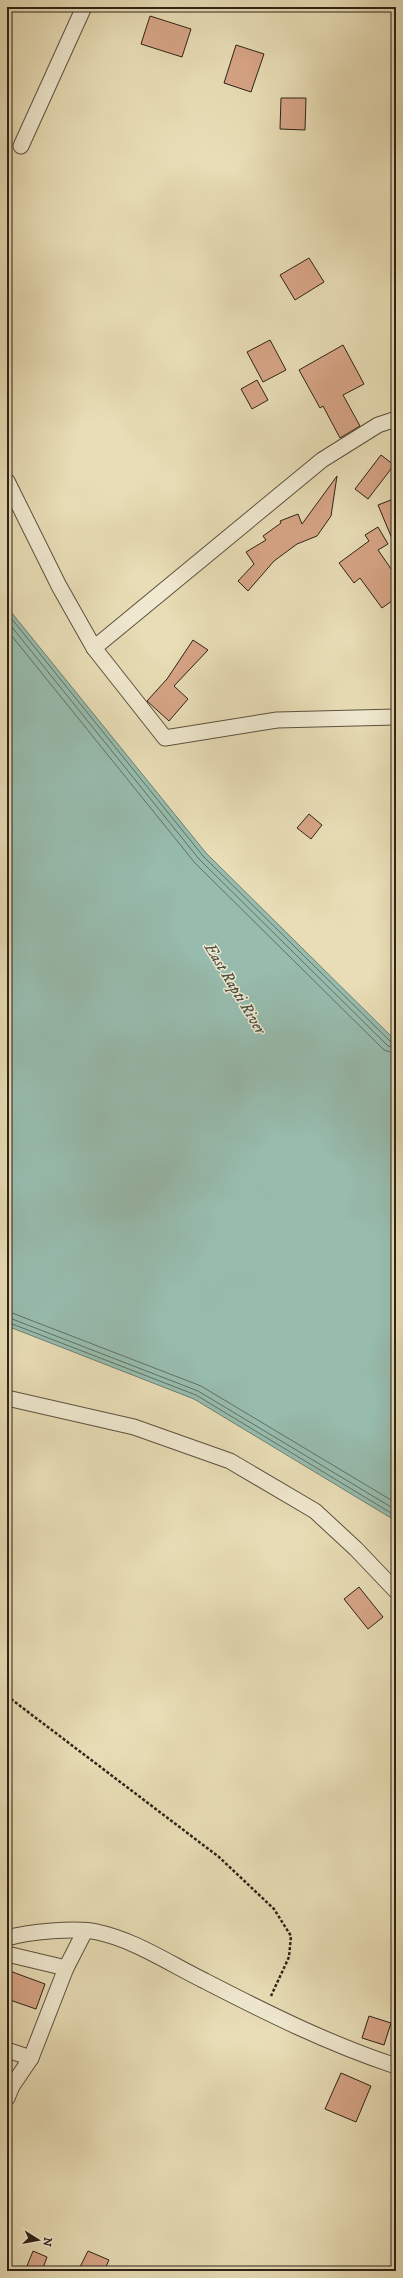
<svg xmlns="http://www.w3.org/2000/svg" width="403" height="2278" viewBox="0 0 403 2278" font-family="'IM FELL DW Pica',serif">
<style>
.water{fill:#97bcae;stroke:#6d7f72}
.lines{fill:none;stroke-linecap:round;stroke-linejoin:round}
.shore{stroke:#627062;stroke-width:1}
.building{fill:#d7a587;stroke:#2d2317}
.minor-casing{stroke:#5c523f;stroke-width:17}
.path{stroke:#2d2317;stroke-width:2.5;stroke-dasharray:3 2;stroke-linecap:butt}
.minor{stroke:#f0e9d0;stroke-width:15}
.labels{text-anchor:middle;stroke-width:3;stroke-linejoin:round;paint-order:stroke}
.water-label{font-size:16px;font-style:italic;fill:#4d5144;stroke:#f0e9d0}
</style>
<rect width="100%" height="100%" fill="#e8ddb6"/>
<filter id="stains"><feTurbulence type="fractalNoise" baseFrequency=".005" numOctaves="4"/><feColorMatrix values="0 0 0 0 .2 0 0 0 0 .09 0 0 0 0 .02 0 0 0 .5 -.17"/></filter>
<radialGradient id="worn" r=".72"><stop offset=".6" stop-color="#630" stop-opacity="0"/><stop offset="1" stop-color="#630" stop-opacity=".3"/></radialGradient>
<!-- water -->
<polygon class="water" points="7,607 206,853 396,1041 396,1521 194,1399 7,1326"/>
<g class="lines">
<!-- shore -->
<g class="shore">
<polyline points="7,613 203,856 391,1042 396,1043"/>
<polyline points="7,621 199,859 388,1046 396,1048"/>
<polyline points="7,630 195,863 384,1050 396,1054"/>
<polyline points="7,1311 201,1386 396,1503"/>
<polyline points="7,1317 198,1391 396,1510"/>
<polyline points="7,1322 196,1395 396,1516"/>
</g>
</g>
<!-- building -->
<g class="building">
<polygon points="150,16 191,29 182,57 141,44"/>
<polygon points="236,45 264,54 251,92 224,83"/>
<polygon points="281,98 306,98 305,130 280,129"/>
<polygon points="309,258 324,282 295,300 280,275"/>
<polygon points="270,340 286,370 263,382 247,352"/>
<polygon points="343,345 364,384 343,395 360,426 340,438 323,406 320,408 299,370"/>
<polygon points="257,380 268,400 252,409 241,389"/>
<polygon points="381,455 394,465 368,499 355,489"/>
<polygon points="337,476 331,516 317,536 297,544 274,561 248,591 238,581 254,564 246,552 266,540 263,536 281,523 280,521 298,514 302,524"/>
<polygon points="396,498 396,548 378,505"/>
<polygon points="378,527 388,544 378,550 396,576 396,598 382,608 360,578 354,583 339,563 369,541 365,535"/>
<polygon points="193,640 208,650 174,686 188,699 169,721 147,701 167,679"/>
<polygon points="309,814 322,825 311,839 297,828"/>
<polygon points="359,1587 383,1617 368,1629 344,1599"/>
<polygon points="7,1970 45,1984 36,2009 7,1999"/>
<polygon points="369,2016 391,2023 384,2045 362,2038"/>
<polygon points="341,2073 371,2086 356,2122 325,2109"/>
<polygon points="33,2251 47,2257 42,2271 25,2271"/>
<polygon points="88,2251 109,2260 104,2271 78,2271"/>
</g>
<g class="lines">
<defs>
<g id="minor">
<polyline points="21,146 84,7"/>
<polyline points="7,481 59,586 94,648 165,738 277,720 396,717"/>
<polyline points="94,648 322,460 378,425 396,419"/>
<polyline points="7,1398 134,1427 230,1461 315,1511 356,1549 396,1591"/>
<path d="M7 1938C27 1932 77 1927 97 1932 135 1940 170 1964 205 1981 267 2013 329 2044 396 2066"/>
<polyline points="7,1954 66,1968"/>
<polyline points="7,2050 31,2058"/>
<polyline points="7,2098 12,2086 31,2058 66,1968 85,1931"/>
</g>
</defs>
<!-- minor casing -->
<use href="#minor" class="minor-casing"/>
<!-- path -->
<polyline class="path" points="7,1696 219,1857 274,1909 291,1936 289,1957 271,1996"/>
<!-- minor -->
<use href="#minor" class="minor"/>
</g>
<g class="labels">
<!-- water labels -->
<g class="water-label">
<text transform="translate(236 988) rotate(59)" y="6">East Rapti River</text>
</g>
</g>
<!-- margin -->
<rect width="403" height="2278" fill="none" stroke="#e8ddb6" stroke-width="24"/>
<rect x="8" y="8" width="387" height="2262" fill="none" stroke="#2d2317" stroke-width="2"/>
<rect x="12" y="12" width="379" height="2254" fill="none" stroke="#2d2317"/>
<!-- north arrow -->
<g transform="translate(38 2240) rotate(101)" stroke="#f0e9d0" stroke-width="3" paint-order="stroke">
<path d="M0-3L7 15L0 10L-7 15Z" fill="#2d2317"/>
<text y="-6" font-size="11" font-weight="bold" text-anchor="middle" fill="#2d2317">N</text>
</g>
<rect width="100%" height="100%" filter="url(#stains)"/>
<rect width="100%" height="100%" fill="url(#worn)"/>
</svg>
